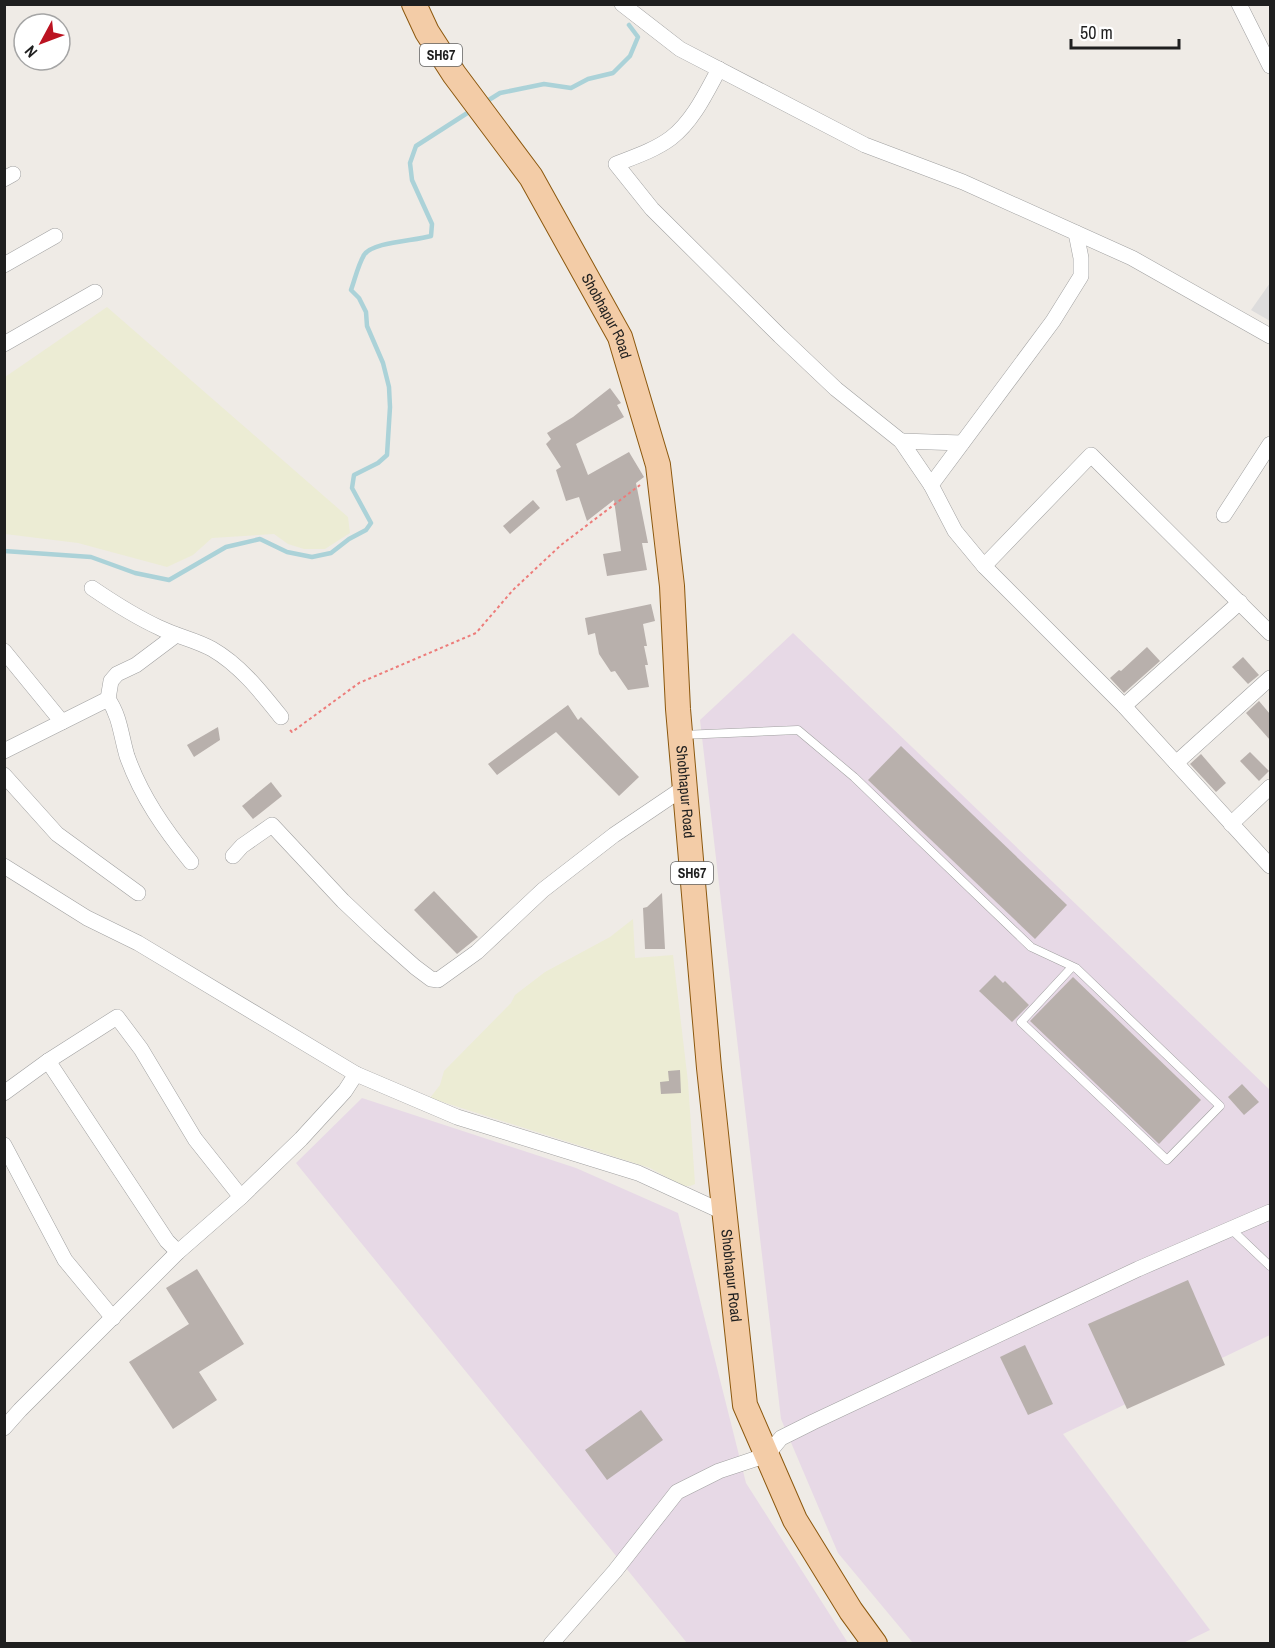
<svg xmlns="http://www.w3.org/2000/svg" width="1275" height="1648" viewBox="0 0 1275 1648" font-family="'Archivo Narrow',sans-serif">
<style>
.residential{fill:#dddcdc}
.industrial{fill:#e7d9e6}
.farmland{fill:#ececd4}
.lines{fill:none;stroke-linecap:round;stroke-linejoin:round}
.stream{stroke:#abd2d8;stroke-width:4.5}
.building{fill:#b8b0ac}
.lane-casing{stroke:#a0a0a0;stroke-width:9}
.street-casing{stroke:#a0a0a0;stroke-width:16}
.primary-casing{stroke:#8c580e;stroke-width:26}
.path{stroke:#ed7c7a;stroke-width:2;stroke-dasharray:3 3;stroke-linecap:butt}
.lane{stroke:#fff;stroke-width:8}
.street{stroke:#fff;stroke-width:15}
.primary{stroke:#f3cca7;stroke-width:24}
.labels{text-anchor:middle;stroke-width:6;stroke-linejoin:round;paint-order:stroke}
.shield{fill:#fff;stroke:#626262;stroke-width:1.5}
.shield-label{font-size:14px;font-weight:bold;fill:#1f1f1f}
.street-label{font-size:15px;fill:#1f1f1f;stroke:#fff}
</style>
<rect width="100%" height="100%" fill="#efebe6"/>
<!-- residential -->
<polygon class="residential" points="1270,283 1270,321 1251,310"/>
<!-- industrial -->
<g class="industrial">
<polygon points="793,633 1270,1090 1270,1335 1063,1434 1210,1630 1181,1644 913,1643 838,1553 781,1419 700,720"/>
<polygon points="362,1098 576,1168 678,1213 746,1483 848,1643 687,1643 296,1163"/>
</g>
<!-- farmland -->
<g class="farmland">
<polygon points="107,307 348,517 350,533 325,549 304,549 288,544 274,534 212,538 193,555 167,567 78,543 5,534 5,377"/>
<polygon points="633,919 635,958 673,955 688,1082 695,1184 690,1186 685,1186 672,1180 650,1168 430,1098 440,1085 444,1071 511,1003 515,995 545,972 610,937"/>
</g>
<g class="lines">
<!-- stream -->
<g class="stream">
<polyline points="484,103 500,93 544,84 571,88 588,79 613,73 630,56 638,37 629,25"/>
<path d="M4 551 91 557 135 573 169 580 226 547 260 539 287 552 312 557 331 553 349 539 366 530 371 523 352 488 354 475 378 463 387 455 390 407 389 387 383 363 367 326 366 312 359 298 351 290C355 279 358 265 364 255 372 242 414 241 431 236L432 224 412 180 410 163 416 146 472 110"/>
</g>
</g>
<!-- building -->
<g class="building">
<polygon points="610,388 621,403 617,405 624,417 576,444 588,475 629,452 644,477 636,483 648,543 642,543 647,570 607,576 603,554 621,551 614,500 587,521 579,497 566,501 556,470 561,467 546,444 551,439 547,433 573,417"/>
<polygon points="533,500 540,508 510,534 503,526"/>
<polygon points="651,604 655,621 643,624 647,646 644,646 648,665 645,665 649,687 628,690 615,671 611,672 599,654 595,633 588,635 585,618"/>
<polygon points="1147,647 1160,661 1124,693 1110,678 1119,670 1121,671"/>
<polygon points="1243,657 1259,675 1248,684 1232,667"/>
<polygon points="1259,701 1270,714 1270,740 1246,713"/>
<polygon points="568,705 578,720 581,717 639,777 619,796 556,732 497,775 488,764"/>
<polygon points="218,727 220,740 194,757 187,745"/>
<polygon points="901,746 1067,905 1035,939 868,780"/>
<polygon points="1250,752 1269,771 1259,781 1240,761"/>
<polygon points="1201,754 1226,783 1216,792 1190,764"/>
<polygon points="271,782 282,796 253,819 242,806"/>
<polygon points="434,891 478,937 457,954 414,910"/>
<polygon points="662,893 665,949 645,949 643,908 647,907"/>
<polygon points="995,975 1003,983 1005,981 1029,1005 1012,1022 979,991"/>
<polygon points="1073,977 1201,1100 1159,1144 1030,1021"/>
<polygon points="680,1070 681,1093 661,1094 660,1082 669,1081 668,1071"/>
<polygon points="1242,1084 1259,1102 1244,1115 1228,1097"/>
<polygon points="197,1269 244,1344 199,1372 217,1400 173,1429 129,1362 189,1324 166,1288"/>
<polygon points="1188,1280 1225,1365 1127,1409 1088,1324"/>
<polygon points="1025,1345 1053,1404 1028,1415 1000,1357"/>
<polygon points="641,1410 663,1440 607,1480 585,1450"/>
</g>
<g class="lines">
<defs>
<g id="lane">
<polyline points="682,735 798,730 854,777 1031,947 1076,968 1220,1106 1167,1160 1021,1022 1072,967"/>
<polyline points="1231,1229 1270,1266"/>
</g>
<g id="street">
<polyline points="622,4 680,49 865,145 963,182 1132,258 1270,336"/>
<polyline points="1239,4 1270,66"/>
<path d="M719 69C706 93 693 121 671 138 655 150 634 157 616 164L652 209 780 336 836 389 901 441 931 485"/>
<polyline points="4,179 13,174"/>
<polyline points="1076,233 1081,258 1081,276 1053,321 931,485 955,531 984,566 1124,706 1270,866"/>
<polyline points="4,265 55,236"/>
<polyline points="4,344 95,292"/>
<polyline points="901,441 962,443"/>
<polyline points="1224,515 1270,444"/>
<polyline points="984,566 1091,455 1270,633"/>
<path d="M92 588C114 603 136 617 160 628 176 636 196 640 212 649 240 665 261 692 281 717"/>
<path d="M176 635 136 665 117 674 111 681 108 699C120 716 121 736 127 756 141 796 165 830 191 862"/>
<polyline points="4,651 62,722"/>
<polyline points="1124,706 1240,602"/>
<polyline points="4,751 108,699"/>
<polyline points="1176,763 1270,678"/>
<polyline points="4,775 57,834 138,893"/>
<polyline points="1231,824 1270,787"/>
<polyline points="233,856 242,846 272,825 343,901 379,935 415,967 431,979 438,980 477,952 543,890 614,835 685,787"/>
<polyline points="4,866 87,918 138,943 356,1074 457,1117 638,1173 725,1213"/>
<polyline points="48,1061 167,1241 178,1252"/>
<polyline points="4,1093 48,1061 117,1017 141,1049 195,1139 241,1197"/>
<polyline points="4,1145 65,1260 113,1318"/>
<polyline points="4,1428 20,1410 178,1252 241,1197 301,1139 345,1091 356,1074"/>
<polyline points="551,1644 615,1571 677,1492 719,1471 767,1455 781,1438 813,1422 1138,1269 1270,1212"/>
</g>
<g id="primary">
<path id="s1" d="M414 4 427 32 454 74 531 177 620 337 658 465 672 586 678 709 709 1068 745 1405 795 1520 851 1611 875 1644"/>
</g>
</defs>
<!-- lane casing -->
<use href="#lane" class="lane-casing"/>
<!-- street casing -->
<use href="#street" class="street-casing"/>
<!-- primary casing -->
<use href="#primary" class="primary-casing"/>
<!-- path -->
<polyline class="path" points="290,730 292,732 359,683 476,633 513,590 561,545 640,485"/>
<!-- lane -->
<use href="#lane" class="lane"/>
<!-- street -->
<use href="#street" class="street"/>
<!-- primary -->
<use href="#primary" class="primary"/>
</g>
<g class="labels">
<!-- shield labels -->
<g class="shield">
<rect x="420" y="44" width="42" height="22" rx="4.5"/>
<rect x="671" y="862" width="42" height="22" rx="4.5"/>
</g>
<g class="shield-label">
<text x="441" y="60">SH67</text>
<text x="692" y="878">SH67</text>
</g>
<!-- street labels -->
<g class="street-label">
<text dy="5" stroke="none"><textPath href="#s1" startOffset="368">Shobhapur Road</textPath></text>
<text dy="5" stroke="none"><textPath href="#s1" startOffset="854">Shobhapur Road</textPath></text>
<text dy="5" stroke="none"><textPath href="#s1" startOffset="1340">Shobhapur Road</textPath></text>
</g>
</g>
<!-- border -->
<rect width="1275" height="1648" fill="none" stroke="#1f1f1f" stroke-width="12"/>
<!-- north arrow -->
<g transform="translate(42 42) rotate(229)"><circle r="28" fill="#ffffff" stroke="#a5a5a5" stroke-width="1.5"/>
<path d="M0-4.5L10 22L0 15L-10 22Z" fill="#bb1321"/>
<text y="-9" font-size="16" font-weight="bold" text-anchor="middle" fill="#1f1f1f">N</text>
</g>
<!-- scale -->
<path d="M1071 39v9h108v-9" fill="none" stroke="#1f1f1f" stroke-width="3"/>
<text x="1080" y="39" font-size="18" fill="#1f1f1f" stroke="#ffffff" stroke-width="4.5" paint-order="stroke">50 m</text>
</svg>
